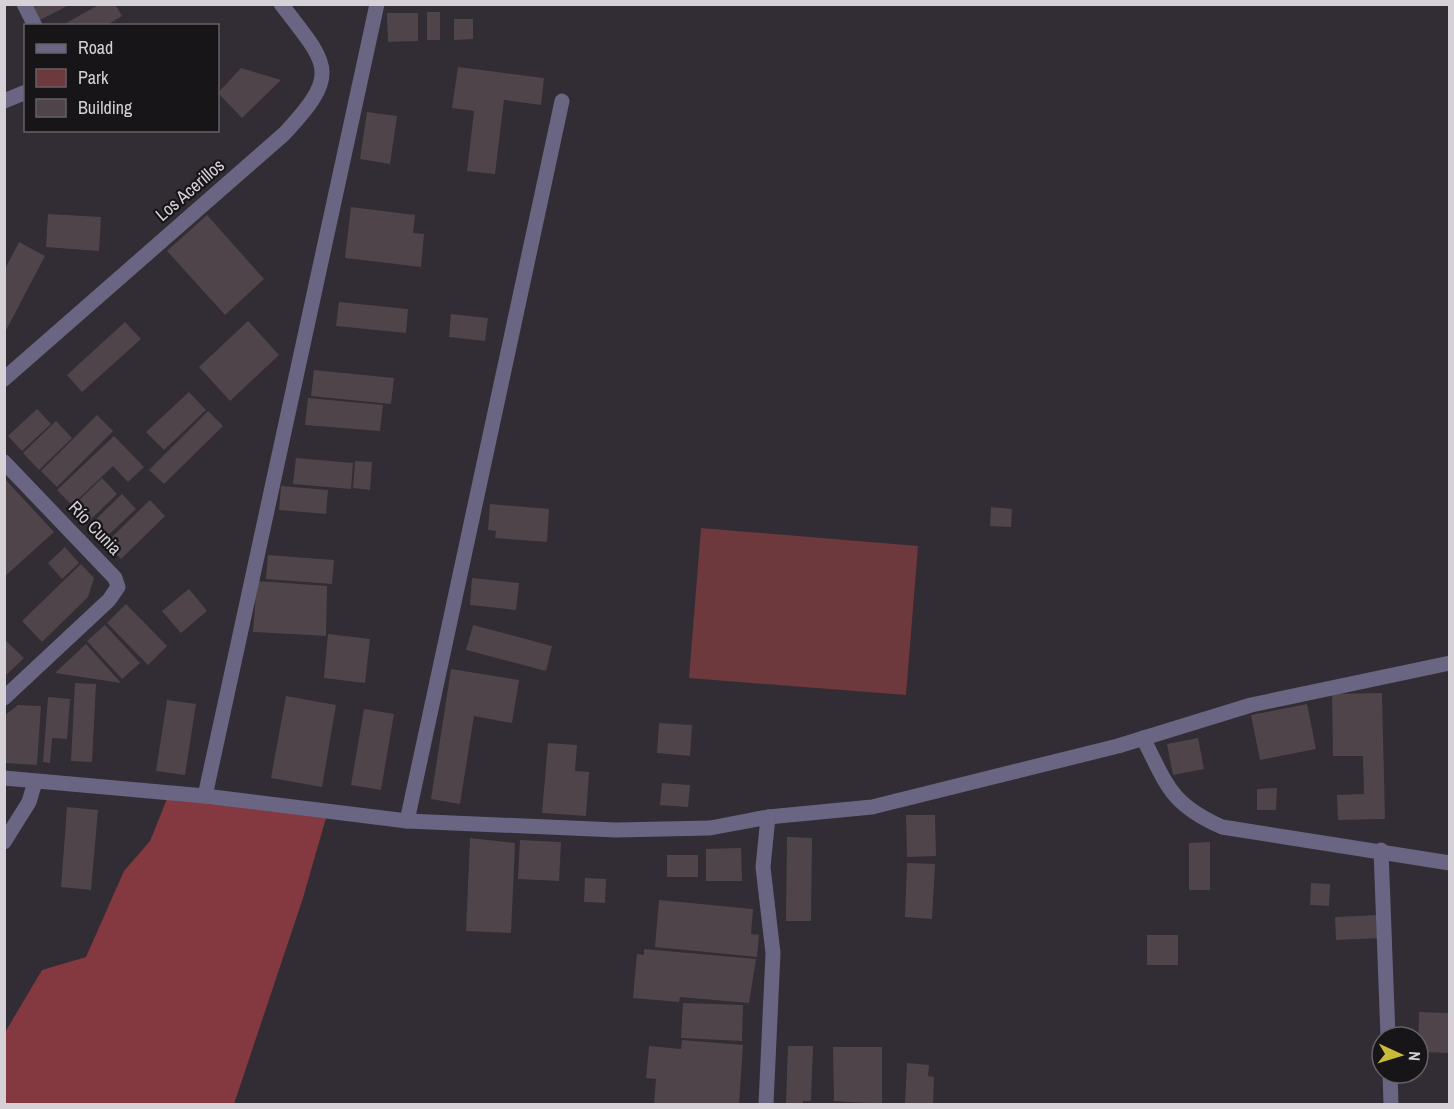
<svg xmlns="http://www.w3.org/2000/svg" width="1454" height="1109" viewBox="0 0 1454 1109" font-family="'Archivo Narrow',sans-serif">
<style>
.green{fill:#6d393c}
.forest{fill:#84383f}
.building{fill:#4f4449}
.lines{fill:none;stroke-linecap:round;stroke-linejoin:round}
.minor{stroke:#696582;stroke-width:15}
.labels{text-anchor:middle;stroke-width:4.5;stroke-linejoin:round;paint-order:stroke}
.street-label{font-size:18px;fill:#d5d1d6;stroke:#181519}
</style>
<rect width="100%" height="100%" fill="#322c34"/>
<!-- green -->
<polygon class="green" points="701,528 918,546 906,695 689,678"/>
<!-- forest -->
<polygon class="forest" points="169,794 328,811 303,898 234,1104 5,1104 4,1034 42,970 86,957 124,871 150,841"/>
<!-- building -->
<g class="building">
<polygon points="30,4 71,4 38,21"/>
<polygon points="100,4 115,4 122,16 105,26 61,26"/>
<rect x="427" y="12" width="13" height="28"/>
<polygon points="387,13 418,13 418,41 388,42"/>
<polygon points="454,19 473,19 473,39 454,40"/>
<polygon points="458,67 544,78 541,105 504,100 495,174 467,171 474,111 452,108"/>
<polygon points="241,68 281,80 242,118 218,93"/>
<polygon points="367,112 397,116 390,164 360,159"/>
<polygon points="351,207 415,215 413,233 424,234 421,267 345,258"/>
<polygon points="48,214 101,217 99,251 46,247"/>
<polygon points="207,215 264,279 225,315 167,251"/>
<polygon points="19,242 45,256 4,334 4,271"/>
<polygon points="339,302 408,309 406,333 336,326"/>
<polygon points="451,314 488,318 485,341 449,337"/>
<polygon points="248,321 279,355 230,401 199,367"/>
<polygon points="125,322 141,339 82,392 67,375"/>
<polygon points="314,370 394,378 391,404 311,396"/>
<polygon points="189,392 206,410 164,450 146,432"/>
<polygon points="308,398 383,405 380,431 305,425"/>
<polygon points="37,409 51,424 22,451 8,436"/>
<polygon points="208,411 223,426 164,484 149,470"/>
<polygon points="97,415 113,431 57,487 41,471"/>
<polygon points="56,421 72,438 39,470 23,453"/>
<polygon points="114,436 144,467 128,482 113,466 72,505 57,490"/>
<polygon points="296,458 353,463 351,489 293,484"/>
<polygon points="355,461 372,462 370,490 353,488"/>
<polygon points="4,478 54,532 4,577"/>
<polygon points="102,478 117,494 87,523 72,507"/>
<polygon points="281,486 328,490 326,514 279,510"/>
<polygon points="122,494 136,509 104,539 90,525"/>
<polygon points="150,500 165,516 121,559 106,543"/>
<polygon points="490,504 549,509 547,542 495,538 496,531 488,530"/>
<polygon points="991,507 1012,509 1011,527 990,526"/>
<polygon points="65,547 79,563 62,579 48,563"/>
<polygon points="268,555 334,560 332,584 266,579"/>
<polygon points="81,564 94,578 88,597 42,642 22,621"/>
<polygon points="472,578 519,583 516,610 470,605"/>
<polygon points="257,581 327,586 326,636 253,632"/>
<polygon points="189,589 207,611 181,633 162,611"/>
<polygon points="126,604 167,646 148,665 107,623"/>
<polygon points="105,625 140,663 122,679 87,641"/>
<polygon points="473,625 552,646 546,671 466,650"/>
<polygon points="328,634 370,639 365,683 324,678"/>
<polygon points="4,639 24,658 6,675 4,674"/>
<polygon points="86,644 121,683 55,673"/>
<polygon points="451,669 519,680 512,723 474,716 460,804 431,799"/>
<polygon points="75,683 96,684 92,762 71,761"/>
<polygon points="1382,693 1385,819 1338,820 1337,795 1364,794 1363,756 1333,756 1332,694"/>
<polygon points="286,696 336,705 322,787 271,778"/>
<polygon points="48,697 70,699 67,739 52,738 50,763 43,762"/>
<polygon points="167,700 196,704 185,775 156,771"/>
<polygon points="1307,704 1316,749 1260,760 1251,715"/>
<polygon points="18,705 41,706 37,765 4,763 4,716"/>
<polygon points="364,709 394,714 381,790 351,785"/>
<polygon points="659,723 692,725 690,756 657,753"/>
<polygon points="1198,738 1204,769 1173,775 1167,744"/>
<polygon points="548,743 577,745 575,771 589,772 586,816 542,813"/>
<polygon points="662,783 690,785 688,807 660,805"/>
<polygon points="1277,788 1276,810 1257,810 1257,789"/>
<polygon points="67,807 98,810 91,890 61,887"/>
<polygon points="906,815 935,815 936,856 907,857"/>
<polygon points="787,837 812,838 811,921 786,921"/>
<polygon points="470,838 515,843 511,933 466,931"/>
<polygon points="520,840 561,842 559,881 518,879"/>
<polygon points="1210,842 1210,890 1189,890 1189,843"/>
<polygon points="741,848 742,881 706,881 706,849"/>
<rect x="667" y="855" width="31" height="22"/>
<polygon points="907,863 935,864 932,919 905,917"/>
<polygon points="585,878 606,879 605,903 584,902"/>
<polygon points="1311,883 1330,884 1329,906 1310,905"/>
<polygon points="659,900 753,909 751,934 759,935 757,957 655,947"/>
<polygon points="1381,915 1382,938 1336,940 1335,917"/>
<rect x="1147" y="935" width="31" height="30"/>
<polygon points="644,949 756,959 749,1003 680,997 679,1002 633,998 637,954 644,955"/>
<polygon points="683,1003 743,1005 742,1041 681,1038"/>
<polygon points="1419,1012 1450,1013 1450,1053 1418,1052"/>
<polygon points="682,1040 743,1045 739,1104 654,1104 656,1079 646,1078 649,1046 681,1049"/>
<polygon points="788,1046 813,1046 811,1101 803,1101 803,1104 786,1104"/>
<polygon points="833,1047 882,1047 882,1104 834,1101"/>
<polygon points="907,1063 929,1065 928,1076 934,1077 933,1104 905,1104"/>
</g>
<g class="lines">
<!-- minor -->
<g class="minor">
<polyline points="24,4 35,26"/>
<polyline points="4,101 26,92"/>
<path d="M4 379 284 134C341 73 329 66 281 4"/>
<polyline points="4,462 115,578 118,587 109,600 4,698"/>
<path d="M1143 738C1167 785 1170 804 1222 827L1450 863"/>
<polyline points="4,778 205,796 407,821 616,830 710,828 768,817 872,807 1118,746 1251,705 1450,663"/>
<polyline points="205,796 377,4"/>
<polyline points="407,821 562,101"/>
<polyline points="4,842 29,802 35,782"/>
<polyline points="1381,850 1388,1037"/>
<polyline points="1390,1073 1391,1104"/>
<polyline points="766,1104 773,953 763,867 768,817"/>
</g>
</g>
<g class="labels">
<!-- street labels -->
<g class="street-label">
<text transform="translate(190 190) rotate(-41)" y="6">Los Acerillos</text>
<text transform="translate(95 528) rotate(46)" y="6">Río Cunia</text>
</g>
</g>
<!-- border -->
<rect width="1454" height="1109" fill="none" stroke="#d5d1d6" stroke-width="12"/>
<!-- legend -->
<rect x="24" y="24" width="195" height="108" fill="#181519" stroke="#646065" stroke-width="1.5"/>
<rect x="36" y="44" width="30" height="9" fill="#696582" stroke="#646065" stroke-width="1.5"/>
<text x="78" y="54" font-size="18" fill="#d5d1d6">Road</text>
<rect x="36" y="69" width="30" height="18" fill="#6d393c" stroke="#646065" stroke-width="1.5"/>
<text x="78" y="84" font-size="18" fill="#d5d1d6">Park</text>
<rect x="36" y="99" width="30" height="18" fill="#4f4449" stroke="#646065" stroke-width="1.5"/>
<text x="78" y="114" font-size="18" fill="#d5d1d6">Building</text>
<!-- north arrow -->
<g transform="translate(1400 1055) rotate(94)"><circle r="28" fill="#181519" stroke="#646065" stroke-width="1.5"/>
<path d="M0-4.5L10 22L0 15L-10 22Z" fill="#c9bb3a"/>
<text y="-9" font-size="16" font-weight="bold" text-anchor="middle" fill="#d5d1d6">N</text>
</g>
</svg>
